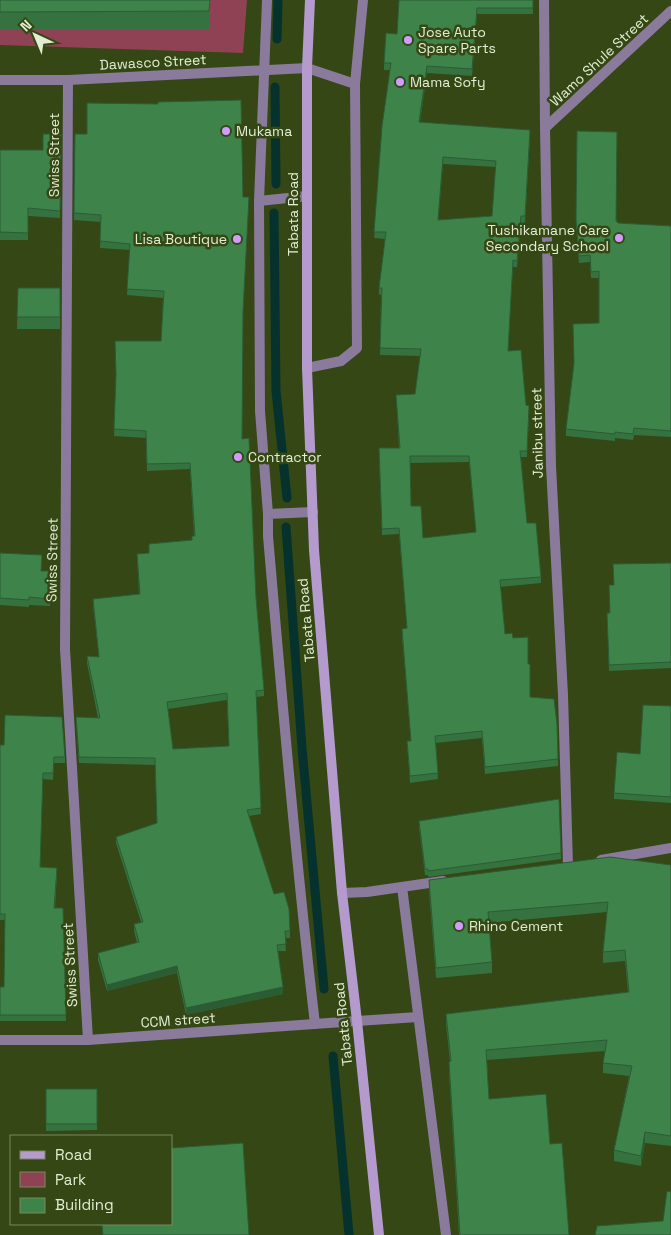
<svg xmlns="http://www.w3.org/2000/svg" width="671" height="1235" viewBox="0 0 671 1235" font-family="'Space Grotesk',sans-serif">
<style>
.green{fill:#8f4254}
.lines{fill:none;stroke-linecap:round;stroke-linejoin:round}
.stream{stroke:#06322e;stroke-width:9}
.lane{stroke:#8a7a9b;stroke-width:10}
.street{stroke:#8a7a9b;stroke-width:10}
.secondary{stroke:#b49acd;stroke-width:10}
.wall{fill:#357240;fill-rule:evenodd}
.shaded-wall{fill:#2b5c34}
.building{fill:#3e844a;stroke:#2b5c34;fill-rule:evenodd}
.poi-dot{fill:#d09dff;stroke:#344714;stroke-width:2}
.labels{text-anchor:middle;stroke-width:5;stroke-linejoin:round;paint-order:stroke}
.poi-label{font-size:14px;fill:#e1eed2;stroke:#344714;text-anchor:start}
.street-label{font-size:14px;fill:#e1eed2;stroke:#344714}
</style>
<rect width="100%" height="100%" fill="#344714"/>
<!-- green -->
<polygon class="green" points="0,0 247,0 243,53 0,45"/>
<g class="lines">
<!-- stream -->
<g class="stream">
<polyline points="277,39 278,0"/>
<polyline points="275,87 276,184"/>
<polyline points="274,213 276,391 287,498"/>
<polyline points="286,527 302,748 324,989"/>
<polyline points="333,1056 349,1235"/>
</g>
<!-- lane -->
<g class="lane">
<polyline points="267,0 259,201 260,411 268,514"/>
<polyline points="307,68 355,84"/>
<polyline points="259,201 307,196"/>
<polyline points="307,368 341,361 357,348 355,84 363,0"/>
<path d="M313 512 268 514V536C282 699 296 862 315 1024"/>
<polyline points="402,887 446,1235"/>
<polyline points="357,1021 418,1017"/>
</g>
<!-- street -->
<g class="street">
<polyline points="544,0 545,128 551,466 563,695 568,865"/>
<polyline points="0,80 68,80 307,68"/>
<polyline points="68,80 65,649 88,1040"/>
<polyline points="545,128 671,11"/>
<polyline points="601,860 671,848"/>
<polyline points="342,893 367,892 443,881"/>
<polyline points="0,1040 88,1040 357,1021"/>
</g>
<!-- secondary -->
<polyline class="secondary" points="310,0 307,68 307,368 314,550 342,893 357,1021 379,1235"/>
</g>
<!-- wall -->
<g class="wall">
<polygon points="0,0 210,0 209,29 0,30"/>
<path d="M399 0H533V14H477L472 76 427 73 420 122 530 137 525 223H521L517 267H513L508 351 526 405 529 413 527 457H521L527 523 541 577V583L500 587 505 634 513 638 528 664 530 697 557 724 558 766 485 774 482 738 436 743 438 779 410 783 407 741H411L402 636V629H407L399 534 382 535 379 455 399 448 396 395 415 394 420 356 380 355 381 295 379 294V288L385 239 374 238 390 70H384V63L397 34ZM443 164 496 167 492 216 438 220ZM469 462 476 532 423 538 411 506 410 463Z"/>
<polygon points="577,131 618,223 671,226 671,437 634,435 633,440 615,438 615,441 566,436 566,429 599,323 599,278 591,278 590,262 579,263 576,226"/>
<polygon points="61,134 60,218 28,216 28,240 0,240 0,150 43,150"/>
<path d="M75 134 243 318 242 439 256 598 264 690V696L256 697 261 814 249 816 274 894 290 931V938H285L286 951H278L283 994 186 1015 177 973 107 991 98 960V953L137 943 134 931V924L141 922 116 843V837L157 823 155 765 79 763 76 717 98 718 87 663V656L99 657 93 606V599L139 594 137 554 149 553V544L192 540 194 536 190 469 147 471 146 438 114 436 116 377 161 341 163 298 127 295 130 250 100 248 101 222 74 220ZM227 700 229 746 173 749 168 709Z"/>
<polygon points="18,288 60,288 60,329 17,329"/>
<polygon points="0,553 41,571 52,579 50,606 29,605 29,607 0,605"/>
<polygon points="671,563 671,668 609,671 607,613 609,613 613,585"/>
<polygon points="671,706 671,803 614,799 614,793"/>
<polygon points="0,745 65,757 65,763 54,763 53,780 43,779 40,867 57,874 55,908 63,908 66,1021 0,1021 0,987 4,987 5,920 0,920"/>
<polygon points="559,799 561,859 428,877 428,875 425,875 419,827 419,821"/>
<polygon points="671,865 671,1146 645,1143 641,1166 614,1161 614,1150 629,1076 603,1073 603,1063 605,1051 487,1060 489,1099 550,1144 569,1235 459,1235 449,1072 449,1062 450,1062 446,1024 446,1014 628,992 625,961 603,963 603,952 607,912 489,923 492,962 492,973 436,978 429,891 429,880"/>
<polygon points="46,1089 97,1089 97,1130 46,1131"/>
</g>
<!-- shaded-wall -->
<g class="shaded-wall">
<polygon points="477,8 477,14 472,76 472,69"/>
<polygon points="427,66 427,73 419,129 419,122"/>
<polygon points="443,157 443,164 438,227 438,220"/>
<polygon points="521,216 521,223 517,267 517,261"/>
<polygon points="177,966 177,973 107,991 107,985"/>
<polygon points="283,987 283,994 186,1015 186,1008"/>
<polygon points="645,1132 645,1143 641,1166 641,1156"/>
</g>
<!-- building -->
<g class="building">
<polygon points="0,0 210,0 209,11 0,12"/>
<path d="M399 0H533V8H477L472 69 427 66 419 122 530 130 525 216H521L517 261 513 260 508 351 521 350 526 405 529 406 527 451H520L527 523H536L541 577 500 580 505 634 512 633 513 638 528 637V664H530V697L554 699 557 724 558 759 485 767 482 731 435 736 438 773 410 776 407 741H411L402 629 407 628 399 528 382 529 379 448H400L396 395 415 394 421 349 380 348 382 288H379L386 232H374L382 126 391 63H384L386 33 397 34ZM443 157 496 161 492 216 438 220ZM410 456H469L476 532 423 538 421 506H411Z"/>
<path d="M241 100 243 197H249L243 312 242 439 249 438 256 598 264 690 256 691 261 808 247 810 274 894 284 892 289 909 290 931H285L286 944 277 945 283 987 186 1008 177 966 107 985 98 953 139 942 134 924 143 922 116 837 157 823 155 758 79 757 76 717 100 718 87 656 99 657 93 599 140 594 137 554 149 553V544L192 540V536H195L190 463 147 464 146 431 114 429 116 374 115 341H161L164 291 127 289 130 244 100 241 101 215 74 213 75 134H87V103L158 104V102ZM227 693 229 746 173 749 167 702Z"/>
<polygon points="577,131 617,132 616,221 618,223 671,226 671,431 634,428 633,434 615,432 615,434 566,429 574,363 573,324 599,323 599,271 591,272 590,255 579,256 576,219"/>
<polygon points="43,134 61,134 60,211 28,208 28,233 0,232 0,150 43,150"/>
<polygon points="18,288 60,288 60,317 17,317"/>
<polygon points="0,553 42,555 41,571 52,571 50,599 29,597 29,600 0,598"/>
<polygon points="671,563 671,662 609,665 607,613 610,613 609,585 614,585 613,564"/>
<polygon points="643,705 671,706 671,797 614,793 617,752 640,754"/>
<polygon points="5,715 62,717 65,757 54,757 53,773 43,773 40,867 57,868 54,908 63,908 66,1015 0,1015 0,987 4,987 5,914 0,914 0,745 4,745"/>
<polygon points="559,799 561,853 428,871 428,869 425,869 419,821"/>
<polygon points="610,857 671,865 671,1136 645,1132 641,1156 614,1150 632,1066 603,1063 607,1040 486,1050 489,1099 546,1094 550,1144 562,1143 569,1235 460,1235 449,1062 451,1061 446,1014 629,992 625,950 603,952 608,902 488,912 492,962 436,968 429,880"/>
<rect x="46" y="1089" width="51" height="35"/>
<polygon points="243,1143 249,1235 103,1235 102,1224 171,1224 171,1148"/>
<polygon points="667,1191 671,1192 671,1235 595,1235 597,1226 663,1221"/>
</g>
<!-- markers -->
<g class="poi-dot">
<circle cx="408" cy="40" r="5"/>
<circle cx="400" cy="82" r="5"/>
<circle cx="226" cy="131" r="5"/>
<circle cx="619" cy="238" r="5"/>
<circle cx="237" cy="239" r="5"/>
<circle cx="238" cy="457" r="5"/>
<circle cx="459" cy="926" r="5"/>
</g>
<g class="labels">
<!-- poi labels -->
<g class="poi-label">
<text x="418" y="37">Jose Auto<tspan x="418" dy="16">Spare Parts</tspan></text>
<text x="410" y="87">Mama Sofy</text>
<text x="236" y="136">Mukama</text>
<text x="609" y="235" text-anchor="end">Tushikamane Care<tspan x="609" dy="16">Secondary School</tspan></text>
<text x="227" y="244" text-anchor="end">Lisa Boutique</text>
<text x="248" y="462">Contractor</text>
<text x="469" y="931">Rhino Cement</text>
</g>
<!-- street labels -->
<g class="street-label">
<text transform="translate(599 60) rotate(-43)" y="5">Wamo Shule Street</text>
<text transform="translate(153 62) rotate(-3)" y="5">Dawasco Street</text>
<text transform="translate(54 155) rotate(-90)" y="5">Swiss Street</text>
<text transform="translate(293 214) rotate(-90)" y="5">Tabata Road</text>
<text transform="translate(537 433) rotate(-91)" y="5">Janibu street</text>
<text transform="translate(52 560) rotate(-89)" y="5">Swiss Street</text>
<text transform="translate(306 620) rotate(-95)" y="5">Tabata Road</text>
<text transform="translate(70 965) rotate(-93)" y="5">Swiss Street</text>
<text transform="translate(178 1020) rotate(-4)" y="5">CCM street</text>
<text transform="translate(343 1024) rotate(-96)" y="5">Tabata Road</text>
</g>
</g>
<!-- legend -->
<rect x="10" y="1135" width="162" height="90" fill="#344714" stroke="#798a60"/>
<rect x="20" y="1151" width="25" height="8" fill="#b49acd" stroke="#798a60"/>
<text x="55" y="1160" font-size="15" fill="#e1eed2">Road</text>
<rect x="20" y="1172" width="25" height="15" fill="#8f4254" stroke="#798a60"/>
<text x="55" y="1185" font-size="15" fill="#e1eed2">Park</text>
<rect x="20" y="1198" width="25" height="15" fill="#3e844a" stroke="#798a60"/>
<text x="55" y="1210" font-size="15" fill="#e1eed2">Building</text>
<!-- north arrow -->
<g transform="translate(35 35) rotate(316)" stroke="#344714" stroke-width="4" paint-order="stroke">
<path d="M0-4L9 19L0 12L-9 19Z" fill="#e1eed2"/>
<text y="-8" font-size="14" font-weight="bold" text-anchor="middle" fill="#e1eed2">N</text>
</g>
</svg>
